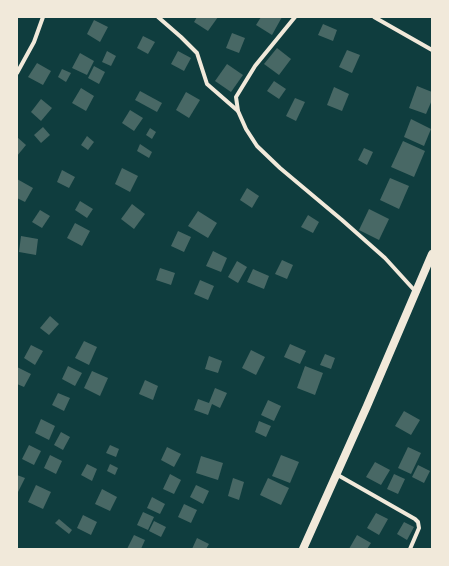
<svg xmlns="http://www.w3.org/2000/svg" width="449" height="566" viewBox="0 0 449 566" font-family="'Nunito Sans',sans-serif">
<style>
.building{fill:#486865}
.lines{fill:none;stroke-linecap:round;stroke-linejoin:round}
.minor{stroke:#f1e9da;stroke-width:4}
.secondary{stroke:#f1e9da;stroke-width:8}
</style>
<rect width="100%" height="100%" fill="#0f3d3e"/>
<!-- building -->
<g class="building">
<polygon points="197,17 218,17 208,31 194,22"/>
<polygon points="261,17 282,17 272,35 256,25"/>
<polygon points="94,20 108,27 100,42 87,34"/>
<polygon points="323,24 337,30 333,41 318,35"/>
<polygon points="232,33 245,38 239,53 226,48"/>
<polygon points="143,36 155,42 148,54 137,48"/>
<polygon points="277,48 291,59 279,75 264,64"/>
<polygon points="347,50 360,55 352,73 339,67"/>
<polygon points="107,51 116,56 111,66 102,62"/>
<polygon points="178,51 191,58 184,71 171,64"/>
<polygon points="80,53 94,61 87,75 72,68"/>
<polygon points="37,63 51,71 43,85 28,77"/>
<polygon points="227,64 243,75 231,92 215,81"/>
<polygon points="94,66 105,72 99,84 88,78"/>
<polygon points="62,69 71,73 66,82 58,77"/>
<polygon points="274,81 286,89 279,99 267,91"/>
<polygon points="417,86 432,92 432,100 426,114 409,108"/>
<polygon points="334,87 349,94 342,111 327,105"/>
<polygon points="81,88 94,96 86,111 72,103"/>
<polygon points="140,91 162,103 157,112 135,100"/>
<polygon points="186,92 200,100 189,118 176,110"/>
<polygon points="295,98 305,102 296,121 286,116"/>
<polygon points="41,99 52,108 41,121 31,112"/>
<polygon points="130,110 143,118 134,131 122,123"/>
<polygon points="411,119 431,129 424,146 404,137"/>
<polygon points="43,127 50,135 41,143 34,135"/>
<polygon points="150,128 156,132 152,139 146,135"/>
<polygon points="87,136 94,142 88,150 81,145"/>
<polygon points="17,137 26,145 17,156"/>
<polygon points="403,141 425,151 414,177 391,167"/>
<polygon points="140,144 152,152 149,158 137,151"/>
<polygon points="364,148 373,152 367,165 358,160"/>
<polygon points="122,168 138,176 130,192 115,184"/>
<polygon points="62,170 75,177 69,188 57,182"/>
<polygon points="390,178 409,186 399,209 380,200"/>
<polygon points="17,179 33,188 25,202 17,198"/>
<polygon points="247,188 259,196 252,208 240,200"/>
<polygon points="80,201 93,209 87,218 75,210"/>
<polygon points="132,204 145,214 134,229 121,219"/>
<polygon points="369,209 389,219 379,240 359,230"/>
<polygon points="40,210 50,216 42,228 32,222"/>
<polygon points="198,211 217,223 208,238 188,226"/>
<polygon points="308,215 319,222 313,233 301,227"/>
<polygon points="75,223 90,231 82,246 67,238"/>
<polygon points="178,231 191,237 184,252 171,246"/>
<polygon points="21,236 38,239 36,255 19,252"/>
<polygon points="213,251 227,258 221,272 206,266"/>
<polygon points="282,260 293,265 287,279 275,274"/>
<polygon points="237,261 247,267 238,283 228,277"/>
<polygon points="160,268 175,273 171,285 156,280"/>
<polygon points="253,269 269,276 264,289 247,282"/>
<polygon points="200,280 214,286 208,300 194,294"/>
<polygon points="50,316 59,324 49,335 40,328"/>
<polygon points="84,341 97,347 89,365 75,358"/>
<polygon points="290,344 306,351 300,364 284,357"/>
<polygon points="31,345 43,351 35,365 24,358"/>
<polygon points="251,350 265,357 256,375 242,368"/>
<polygon points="325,354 335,358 331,369 320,365"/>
<polygon points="209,356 222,361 218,373 205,369"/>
<polygon points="68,366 82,373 75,386 62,379"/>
<polygon points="305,366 323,373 315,395 297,388"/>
<polygon points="17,367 31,374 24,387 17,384"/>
<polygon points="92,371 108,378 100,396 84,388"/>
<polygon points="145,380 158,386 153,400 139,394"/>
<polygon points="215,388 227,393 220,408 212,404 208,415 194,410 198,399 209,403"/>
<polygon points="58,393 70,398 64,411 52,405"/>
<polygon points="268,400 281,406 274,421 261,415"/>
<polygon points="404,411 420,420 411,435 395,426"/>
<polygon points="41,419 55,426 49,440 35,433"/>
<polygon points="259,421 271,426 266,437 255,432"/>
<polygon points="61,432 70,437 63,450 54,445"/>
<polygon points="29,445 41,451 34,465 22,459"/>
<polygon points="110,445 119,449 116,457 106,453"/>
<polygon points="167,447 181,454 174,467 161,460"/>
<polygon points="408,447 421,453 411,474 398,468"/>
<polygon points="50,455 62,461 56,474 44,468"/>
<polygon points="281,455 299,462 290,483 272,476"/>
<polygon points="201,456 223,463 218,480 196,473"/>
<polygon points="375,462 390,470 381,485 366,477"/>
<polygon points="87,464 97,469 92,481 81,475"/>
<polygon points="110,464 118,468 115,475 107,471"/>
<polygon points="418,465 430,471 424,483 412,477"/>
<polygon points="170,474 181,480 174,494 163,489"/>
<polygon points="394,474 405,479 398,494 387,489"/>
<polygon points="17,475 25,478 18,492 17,492"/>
<polygon points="233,478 244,482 239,500 228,496"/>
<polygon points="268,478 289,488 281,505 260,495"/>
<polygon points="36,485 51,492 43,509 28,502"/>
<polygon points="196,485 209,491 203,504 190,497"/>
<polygon points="102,489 117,497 110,511 95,504"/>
<polygon points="152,497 165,504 160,514 147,508"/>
<polygon points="184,504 197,510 191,523 178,517"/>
<polygon points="143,512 154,517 148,530 137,525"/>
<polygon points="376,513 388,519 379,535 367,528"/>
<polygon points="83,515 97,522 91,535 77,528"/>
<polygon points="59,519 72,530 69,534 55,523"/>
<polygon points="154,521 166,527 161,537 149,531"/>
<polygon points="404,522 414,527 407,540 397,534"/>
<polygon points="134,535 145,540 141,549 127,549"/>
<polygon points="357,535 371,543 367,549 349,549"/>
<polygon points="197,538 209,544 206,549 192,549"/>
</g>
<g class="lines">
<!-- minor -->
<g class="minor">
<polyline points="158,17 181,37 197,53 207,84 238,111"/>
<polyline points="295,17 255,66 236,97 238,111 246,129 257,146 280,168 342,220 385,258 416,292"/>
<polyline points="374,17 432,50"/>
<polyline points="17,73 34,42 43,17"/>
<polyline points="336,474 415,519 418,522 419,528 410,549"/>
</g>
<!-- secondary -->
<polyline class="secondary" points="303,549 367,406 432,254"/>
</g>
<!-- border -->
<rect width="449" height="566" fill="none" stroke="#f1e9da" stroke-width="36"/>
</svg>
